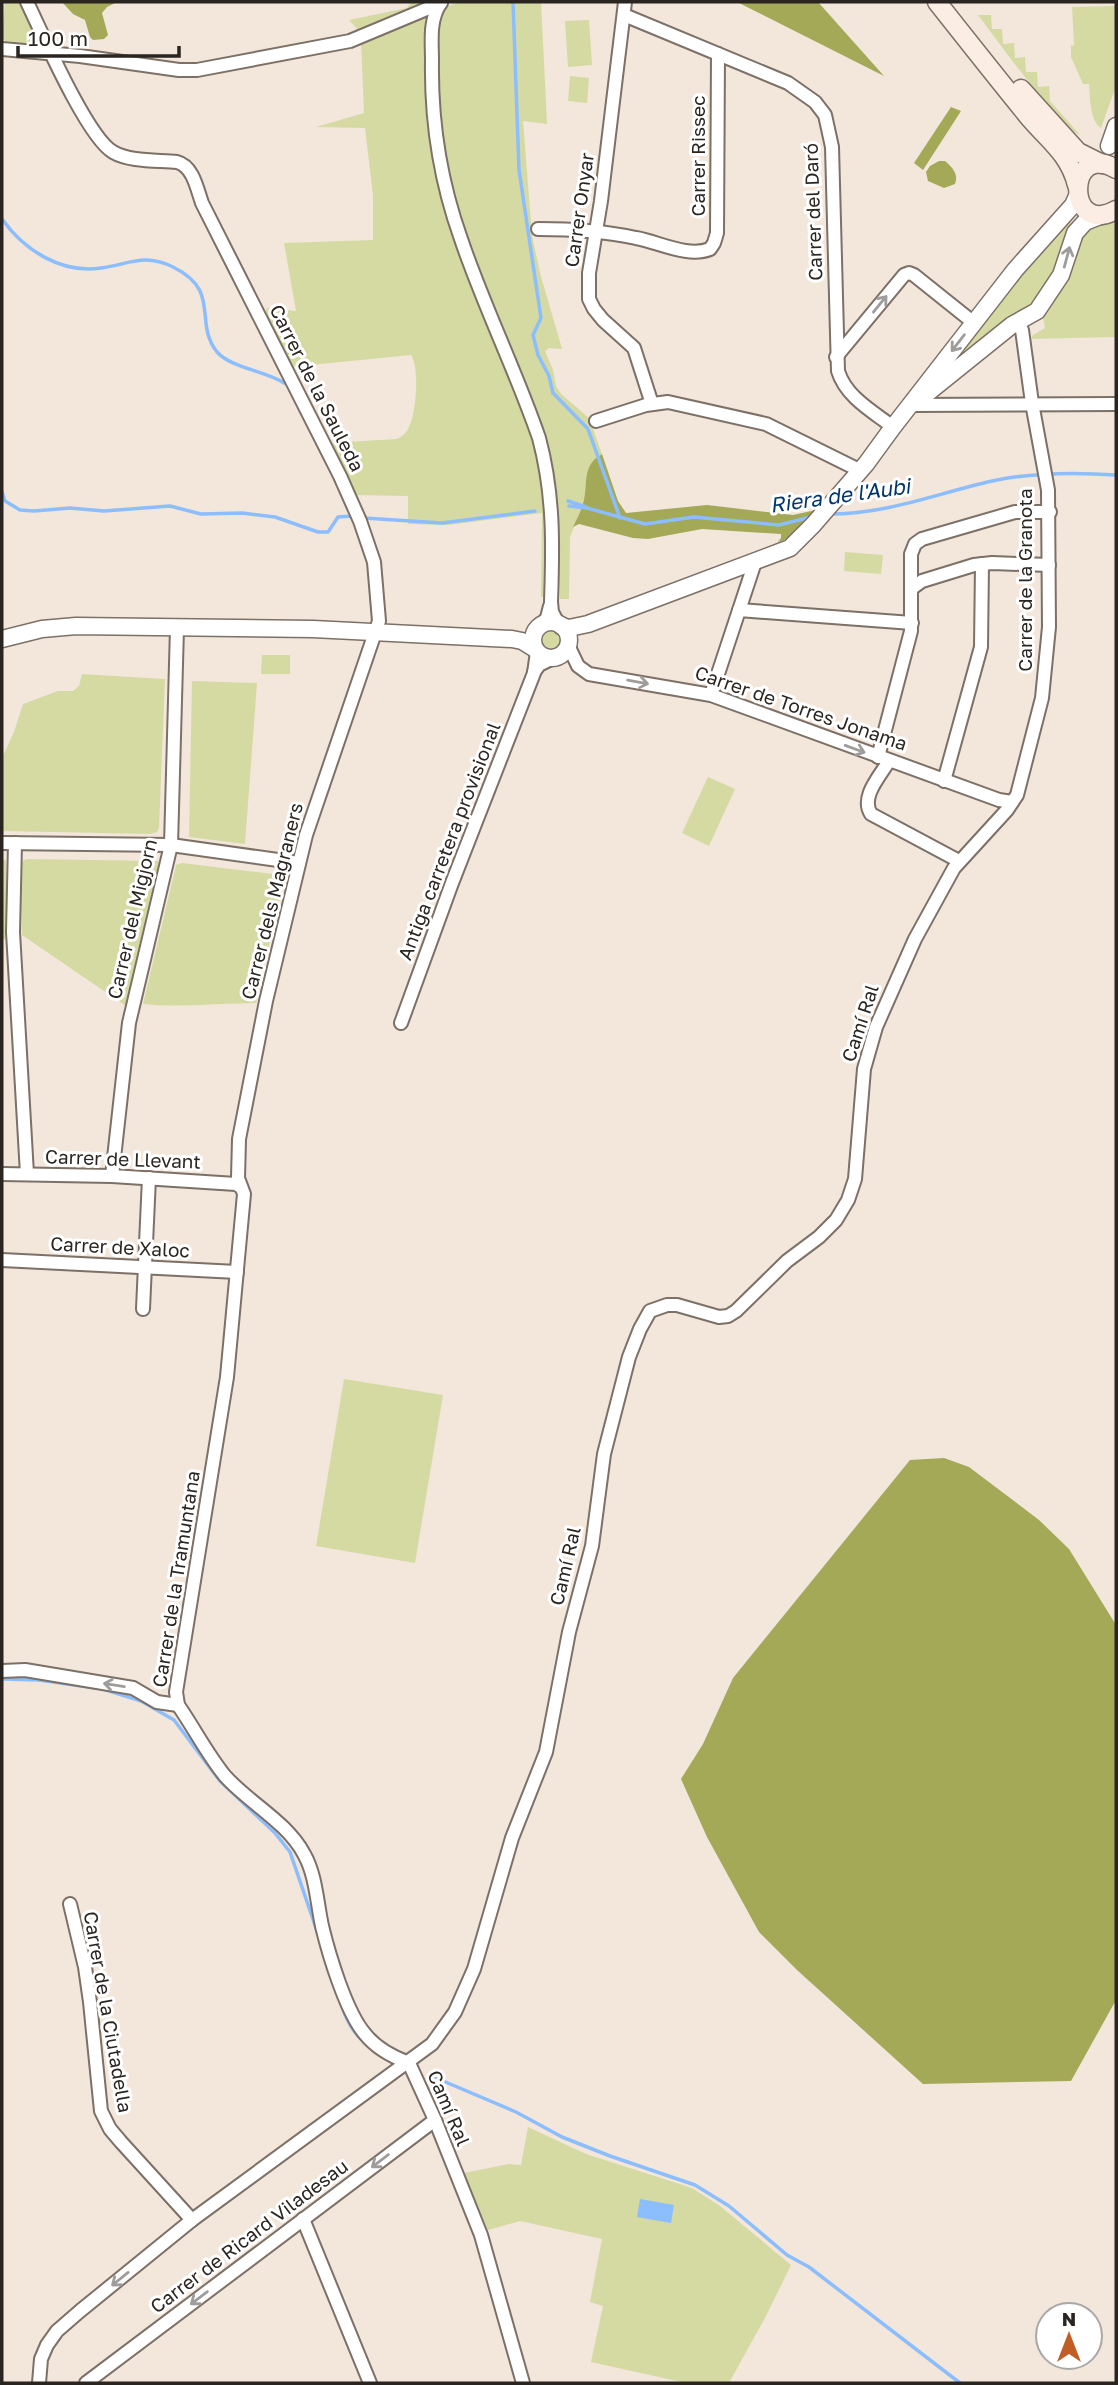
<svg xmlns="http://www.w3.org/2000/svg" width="1118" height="2385" viewBox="0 0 1118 2385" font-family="'Golos Text',sans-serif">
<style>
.green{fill:#d5daa3}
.forest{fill:#a3a957}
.water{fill:#8cbefe}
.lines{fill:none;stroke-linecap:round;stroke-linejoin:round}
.stream{stroke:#8cbefe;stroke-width:3.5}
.minor-casing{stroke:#7c7067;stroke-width:16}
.tertiary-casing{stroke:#7c7067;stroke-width:19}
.secondary-casing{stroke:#7c7067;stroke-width:21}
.minor{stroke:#fff;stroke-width:12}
.tertiary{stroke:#fff;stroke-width:16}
.secondary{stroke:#fbede3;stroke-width:18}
.oneway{stroke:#9f9d9b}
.labels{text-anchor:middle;stroke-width:6;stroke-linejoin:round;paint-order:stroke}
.street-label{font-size:19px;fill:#2a2521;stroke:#fff}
.water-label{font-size:21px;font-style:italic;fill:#01356c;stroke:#fff}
</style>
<rect width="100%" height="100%" fill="#f3e6db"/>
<!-- green -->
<g class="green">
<polygon points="5,2 22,2 39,42 37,46 4,46 5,40 2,39 2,34"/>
<polygon points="411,2 433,2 360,32 349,20 407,8"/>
<path d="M461 2H541L547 124 523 121 532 235 540 273 562 349 549 348 545 351 553 370 556 386 561 394 589 418 602 454 598 456 584 502 570 537 569 599H560C558 551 560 503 550 456 544 423 527 393 515 361 494 309 471 256 456 201 445 163 441 120 439 80 437 57 434 28 445 7Z"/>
<path d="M1116 6V86L1101 128C1090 121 1090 98 1089 84H1083L1071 57V45L1074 46 1072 7Z"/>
<path d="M429 14C415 110 439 211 476 300 496 346 519 391 534 438 550 487 547 546 546 597H541L542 513 448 525 408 524V496L355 495 329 443 397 439C403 436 406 433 409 427 416 413 420 368 411 355L291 367 265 313 267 308 296 311 284 243 373 240V195L365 128 316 127 364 113 361 41Z"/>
<path d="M978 15H991L992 29H1002L1003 44 1014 43 1015 58 1025 57 1026 72H1037L1038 87 1049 86 1050 101 1080 135C1059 127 995 37 978 15Z"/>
<polygon points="589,20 592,65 568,67 565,21"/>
<polygon points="570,76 589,78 587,103 568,101"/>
<polygon points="1068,220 1074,227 1064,257 1033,304 1001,323 959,355 960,351 1016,280"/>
<path d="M1116 220V337L1031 339 1033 335 1045 328 1042 313C1051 302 1061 290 1068 278 1089 241 1063 235 1116 220Z"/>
<polygon points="845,552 883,555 881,574 844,571"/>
<circle cx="551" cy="640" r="10"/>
<polygon points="262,655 290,655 290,674 261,674"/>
<polygon points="82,674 165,679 159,828 157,832 151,834 2,831 2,758 14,732 23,704 58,691 73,691 79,686"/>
<polygon points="192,681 257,683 245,844 189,837"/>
<polygon points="708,777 735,789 709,846 682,833"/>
<polygon points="2,858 6,861 6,939 2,940"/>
<polygon points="27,859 158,861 160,865 126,1006 22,935 21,862"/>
<path d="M182 863 282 875 284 878 256 1003C219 1003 180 1008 143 1004L175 870 176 865Z"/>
<polygon points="344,1379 443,1395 415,1563 316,1546"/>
<polygon points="528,2127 586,2154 692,2188 720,2206 791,2265 766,2316 729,2383 686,2383 591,2362 603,2306 590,2302 602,2239 520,2221 488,2230 464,2173 509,2164 521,2165"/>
</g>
<!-- forest -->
<g class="forest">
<polygon points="58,2 117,2 107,7 102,13 108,35 104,39 93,40 90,37 85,20 73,14 62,2"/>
<polygon points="737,2 818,2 884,76"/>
<polygon points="951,107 961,111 923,170 914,163"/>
<path d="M939 161H945C952 167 959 174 955 184L944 188 928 181 926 172 930 166Z"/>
<path d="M602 454 618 501 626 513 707 505 793 515 816 510C806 523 794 538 778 542L781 538V534L702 529 648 539 633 538 579 524 573 527C577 519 582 509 584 500 588 482 582 465 602 454Z"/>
<polygon points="944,1458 969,1467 1039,1520 1069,1549 1116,1625 1116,2000 1071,2081 923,2084 797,1970 759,1932 707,1837 681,1779 703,1744 733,1678 910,1460"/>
</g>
<!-- water -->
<polygon class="water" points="640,2199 674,2205 671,2223 637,2217"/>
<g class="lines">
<!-- stream -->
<g class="stream">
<polyline points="513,2 519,170 541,318 533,335 538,355 549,376 553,393 588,429 620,518"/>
<path d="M2 219C24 250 61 274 101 268 130 264 144 253 173 267 222 291 193 322 217 352 231 368 266 371 284 383"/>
<polyline points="2,492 5,501 20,510 34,511 70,508 104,511 170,506 201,514 242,513 275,517 318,532 328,532 338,517 353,516"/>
<polyline points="568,501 586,507"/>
<polyline points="569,506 587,508 645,524 694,517 779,525 811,517"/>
<path d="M829 514C888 514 935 494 992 481 1034 472 1074 472 1116 475"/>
<polyline points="364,518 442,523 535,511"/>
<polyline points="2,1679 39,1680 103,1689 141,1701 174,1720 220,1781 275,1833 290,1852 319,1937"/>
<path d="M340 2001C345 2016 351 2031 364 2042"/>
<polyline points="429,2075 516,2112 562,2137 610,2156 695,2185 729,2206 787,2255 809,2267 960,2383"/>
</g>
<defs>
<g id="minor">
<path d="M27 2C42 33 87 137 113 152 130 162 158 160 177 162 193 166 197 189 202 203L340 476 360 521 374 562 379 621 306 835 266 1001 239 1139 238 1178 244 1194 227 1377 176 1692 178 1705C194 1728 207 1754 225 1776 249 1803 287 1822 304 1854 316 1875 317 1903 322 1926 329 1955 346 2012 365 2034 376 2048 393 2057 409 2063"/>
<polyline points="625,2 601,201 589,273 589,299 594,309 603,320 634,348 652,404"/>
<path d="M440 4C429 21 432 42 432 61 431 121 441 183 461 239 484 307 516 371 539 438 554 494 553 545 551 602L552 612 559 625"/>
<path d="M624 15 788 83 815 102 825 115 832 147 838 371C846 397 872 411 893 427"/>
<polyline points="2,49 80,56 179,70 197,70 350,41 441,3"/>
<path d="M538 229C571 229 604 231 636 238 659 242 688 258 710 249L714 243 717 233 718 54"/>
<polyline points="836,357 904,275 909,273 914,275 974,323"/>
<polyline points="911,405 1116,404"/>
<polyline points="596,421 646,405 668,402 766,424 861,471"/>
<polyline points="911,589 922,581 974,565 992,563 1049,565"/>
<polyline points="739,610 912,623"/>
<polyline points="540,626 547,618 550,606"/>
<polyline points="568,645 578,666 589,674 711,695 999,800 1012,802"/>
<polyline points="534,672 539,665 553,658"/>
<polyline points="711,695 755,562"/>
<polyline points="878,757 911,631 911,554 915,544 922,539 1015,512 1050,512"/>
<path d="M889 761C880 776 860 797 871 814L959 861"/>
<polyline points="944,781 981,647 982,564"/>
<polyline points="2,843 171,845 299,863"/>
<polyline points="15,843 13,932 27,1174"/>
<polyline points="401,1023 452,883 534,673 537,652"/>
<polyline points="2,1174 112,1176 236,1184 241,1187"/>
<polyline points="112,1176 129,1023 171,845 177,628"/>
<polyline points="2,1260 237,1272"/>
<polyline points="143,1309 149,1178"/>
<polyline points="2,1671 25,1670 133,1688 157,1702 178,1705"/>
<polyline points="70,1904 85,1967 90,2002 101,2111 110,2129 121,2142 192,2220"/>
<polyline points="409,2063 435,2120 481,2235 523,2383"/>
<polyline points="303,2219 370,2383"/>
<polyline points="39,2383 41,2359 47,2345 57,2331 80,2311 192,2220 432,2044 455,2012 474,1969 512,1838 546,1752 569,1632 592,1546 604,1454 629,1357 640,1329 650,1311 667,1305 677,1305 719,1317 728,1316 736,1311 787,1261 819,1237 836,1220 848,1200 855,1179 864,1069 876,1027 915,939 954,868 1007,810 1017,795 1042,698 1049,627 1048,490 1032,403 1022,330 1018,326 1012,325"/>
<polyline points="86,2383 435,2120"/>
</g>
<g id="tertiary">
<polyline points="1109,146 1116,126"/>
<polyline points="925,395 1012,325 1037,311 1061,275 1075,233 1085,222 1105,214"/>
<circle cx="551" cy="640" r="18"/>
<polyline points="561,626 569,628 588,624 790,548 813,525 866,464 893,427 1015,270 1073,205 1077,196"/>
<polyline points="2,639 42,629 76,626 313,629 512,639 522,641 535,649"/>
</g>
<g id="secondary">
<path d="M937 2C967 40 997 78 1028 116 1048 140 1069 153 1077 185"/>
<polyline points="1021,89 1078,152 1102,164"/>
<path d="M1116 169C1066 140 1065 238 1116 210"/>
</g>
</defs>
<!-- minor casing -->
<use href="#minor" class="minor-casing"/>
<!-- tertiary casing -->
<use href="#tertiary" class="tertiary-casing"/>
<!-- secondary casing -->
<use href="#secondary" class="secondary-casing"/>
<!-- minor -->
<use href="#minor" class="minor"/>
<!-- tertiary -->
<use href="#tertiary" class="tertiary"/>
<!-- secondary -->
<use href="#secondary" class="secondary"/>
</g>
<!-- one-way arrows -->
<defs><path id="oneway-shaft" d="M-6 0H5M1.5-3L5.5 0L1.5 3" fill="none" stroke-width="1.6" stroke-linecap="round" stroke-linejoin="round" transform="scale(1.75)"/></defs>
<g class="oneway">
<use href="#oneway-shaft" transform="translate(1067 257) rotate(-75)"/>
<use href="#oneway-shaft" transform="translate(880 304) rotate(-51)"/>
<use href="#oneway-shaft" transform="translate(958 343) rotate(128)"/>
<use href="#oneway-shaft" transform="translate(638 682) rotate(10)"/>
<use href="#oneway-shaft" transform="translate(855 749) rotate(20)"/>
<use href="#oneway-shaft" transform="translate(114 1685) rotate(-171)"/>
<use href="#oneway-shaft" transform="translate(380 2161) rotate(143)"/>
<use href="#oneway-shaft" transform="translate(120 2279) rotate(141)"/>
<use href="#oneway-shaft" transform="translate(199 2298) rotate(143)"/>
</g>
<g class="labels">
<!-- street labels -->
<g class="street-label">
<text transform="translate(698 156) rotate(-90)" y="7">Carrer Rissec</text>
<text transform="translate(579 210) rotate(-82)" y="7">Carrer Onyar</text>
<text transform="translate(813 212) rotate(-92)" y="7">Carrer del Daró</text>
<text transform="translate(317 388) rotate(63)" y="7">Carrer de la Sauleda</text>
<text transform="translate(1025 580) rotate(-90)" y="7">Carrer de la Granota</text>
<text transform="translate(801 708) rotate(19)" y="7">Carrer de Torres Jonama</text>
<text transform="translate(449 841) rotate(-69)" y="7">Antiga carretera provisional</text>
<text transform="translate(272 901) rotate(-76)" y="7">Carrer dels Magraners</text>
<text transform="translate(132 919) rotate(-77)" y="7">Carrer del Migjorn</text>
<text transform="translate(860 1023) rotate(-72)" y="7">Camí Ral</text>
<text transform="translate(123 1159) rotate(2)" y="7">Carrer de Llevant</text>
<text transform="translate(120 1247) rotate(3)" y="7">Carrer de Xaloc</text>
<text transform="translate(565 1566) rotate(-77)" y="7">Camí Ral</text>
<text transform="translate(176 1579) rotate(-81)" y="7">Carrer de la Tramuntana</text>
<text transform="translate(108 2012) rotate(80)" y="7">Carrer de la Ciutadella</text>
<text transform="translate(449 2108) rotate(67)" y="7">Camí Ral</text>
<text transform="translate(249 2236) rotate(-37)" y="7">Carrer de Ricard Viladesau</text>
</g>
<!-- water labels -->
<g class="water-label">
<text transform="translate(840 496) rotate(-8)" y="7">Riera de l'Aubi</text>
</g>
</g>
<!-- border -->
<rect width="1118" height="2385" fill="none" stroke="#2a2521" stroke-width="7"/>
<!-- north arrow -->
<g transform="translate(1069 2336)"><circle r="33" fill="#ffffff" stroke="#aaa8a6" stroke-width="2"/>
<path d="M0-5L12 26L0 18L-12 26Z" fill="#c15e25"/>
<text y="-10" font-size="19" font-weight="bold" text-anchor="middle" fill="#2a2521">N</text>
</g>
<!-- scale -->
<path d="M18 46v10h161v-10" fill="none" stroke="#2a2521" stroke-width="3.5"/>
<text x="28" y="46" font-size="21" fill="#2a2521" stroke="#ffffff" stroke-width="5" paint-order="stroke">100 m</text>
</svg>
